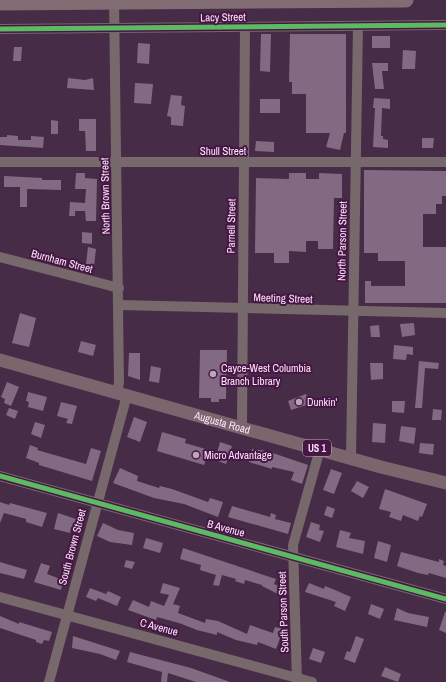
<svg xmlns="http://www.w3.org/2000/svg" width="446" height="682" viewBox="0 0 446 682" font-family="'Archivo Narrow',sans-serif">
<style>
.building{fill:#826b82}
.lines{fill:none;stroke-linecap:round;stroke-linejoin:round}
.minor{stroke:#77686b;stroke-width:10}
.major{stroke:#7b666e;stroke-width:13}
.highway{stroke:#816c74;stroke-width:15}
.cycleway-casing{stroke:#461745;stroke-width:8}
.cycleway{stroke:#5cba63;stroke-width:5}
.poi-dot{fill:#bca4bb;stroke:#461745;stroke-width:1.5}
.labels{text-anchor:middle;stroke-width:4;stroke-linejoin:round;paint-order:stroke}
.shield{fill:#461745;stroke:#c5a6c4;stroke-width:1}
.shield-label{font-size:10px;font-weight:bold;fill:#fce4fa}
.street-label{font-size:11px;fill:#fce4fa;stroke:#461745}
.poi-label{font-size:11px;fill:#fce4fa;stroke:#461745;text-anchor:start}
</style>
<rect width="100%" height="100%" fill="#462c46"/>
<!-- building -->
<g class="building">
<polygon points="261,34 271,34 270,72 260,71"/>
<polygon points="290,34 346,34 346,133 344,133 340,150 326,147 330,133 306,133 306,94 292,94 292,82 289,82"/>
<rect x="372" y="36" width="18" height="12"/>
<polygon points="138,43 150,44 149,64 137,63"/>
<polygon points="14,47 22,47 21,61 13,61"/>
<polygon points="403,50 416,51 415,69 402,69"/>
<polygon points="372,63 388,63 388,71 382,71 384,89 375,89"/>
<polygon points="68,78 85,80 93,78 94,90 67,88"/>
<polygon points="135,83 153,84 151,104 134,103"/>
<polygon points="171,95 182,96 181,105 185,106 183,126 171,125 171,117 167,116"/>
<polygon points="374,98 390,99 390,109 382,108 381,136 383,136 383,139 388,140 388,148 373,147 375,108 373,108"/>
<rect x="260" y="99" width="20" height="14"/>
<polygon points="79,119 96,119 96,151 86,151 85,131 79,131"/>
<polygon points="51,120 58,121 58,134 51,134"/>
<polygon points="7,135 18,136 18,140 31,140 31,136 44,137 43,148 0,145 0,137 7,137"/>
<polygon points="422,138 434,138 433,148 422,148"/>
<polygon points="256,141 274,142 274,152 255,151"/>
<polygon points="364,170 446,171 446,196 442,196 442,204 436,204 436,214 423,214 423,247 446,247 446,303 365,303 365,281 371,281 371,286 405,286 405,261 378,261 378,253 364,253"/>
<polygon points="76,173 85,173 85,178 97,179 96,221 86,221 85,211 75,211 75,216 69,216 70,202 85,203 86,189 75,189"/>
<polygon points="289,173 306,173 306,179 319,179 319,173 342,174 342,198 334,198 333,249 318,249 318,241 306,241 306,252 289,251 289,263 274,263 274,253 255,253 256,178 289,179"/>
<polygon points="4,176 42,178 42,180 61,180 61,190 27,189 27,207 20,207 20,187 4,187"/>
<polygon points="82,232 92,233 92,244 82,243"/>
<polygon points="88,247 96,249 94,266 86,264"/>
<polygon points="20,313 36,318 29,347 12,343"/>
<polygon points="414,323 415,335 402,337 400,324"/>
<polygon points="379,325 380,337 371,337 370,326"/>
<polygon points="81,341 96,345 93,356 78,352"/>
<polygon points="394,345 413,347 413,355 407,354 406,360 393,359"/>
<polygon points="200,350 227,350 226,399 219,399 219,402 211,402 211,398 199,398"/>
<polygon points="129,353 140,353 140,380 128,376"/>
<polygon points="419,361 439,363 438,369 425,368 422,408 415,408"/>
<polygon points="370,363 383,363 383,379 371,380"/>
<polygon points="151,366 161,368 159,383 149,381"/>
<polygon points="7,382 19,387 11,406 4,403 5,399 1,397"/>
<polygon points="28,392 47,397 43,411 28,407 29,402 26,401"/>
<polygon points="306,394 310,404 291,410 288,401"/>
<polygon points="392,401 405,401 404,413 392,412"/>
<polygon points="61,402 77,406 72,424 66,423 68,419 57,416"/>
<polygon points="9,408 18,411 15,419 6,415"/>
<polygon points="433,409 442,410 441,420 432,420"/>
<polygon points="134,417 147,422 140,442 127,437"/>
<polygon points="35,422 45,425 41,438 31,434"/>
<polygon points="373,423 386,424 385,443 372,442"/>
<polygon points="401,426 416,428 414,444 399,441"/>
<polygon points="162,432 186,439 185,443 209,450 204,465 157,451"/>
<polygon points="220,442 232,446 226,464 218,461 219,458 216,457"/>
<polygon points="420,443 434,444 433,455 419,453"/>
<polygon points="30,445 38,448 37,450 86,464 91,448 101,451 92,481 39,465 39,463 26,458"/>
<polygon points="252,449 267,451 308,465 302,484 291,480 294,472 272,467 272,469 249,462"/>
<polygon points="120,468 138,476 137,481 159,488 160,486 172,489 208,502 210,498 223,502 218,517 184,504 154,498 113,483"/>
<polygon points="331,469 342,473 334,494 323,490"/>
<polygon points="357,481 369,487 363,498 351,491"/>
<polygon points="385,489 427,504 422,517 420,516 418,521 403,515 401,521 389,517 391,512 379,509"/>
<polygon points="0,502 9,505 10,503 47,513 42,527 26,522 26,519 4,513 0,523"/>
<polygon points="232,506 270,517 271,513 276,515 275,519 291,523 288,534 228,517"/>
<polygon points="327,506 335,509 332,518 324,515"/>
<polygon points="58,513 79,520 78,522 83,523 81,530 71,527 70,533 54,529"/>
<polygon points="311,522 320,525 319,530 324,531 320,542 306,537"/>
<polygon points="103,523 118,530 134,533 132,545 110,542 97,536"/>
<polygon points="340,530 351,533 349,538 365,541 363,554 336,547"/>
<polygon points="146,538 163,543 160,553 143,548"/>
<polygon points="378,541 391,545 387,562 374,558"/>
<polygon points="183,548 276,579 274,584 283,588 280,595 262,586 262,585 245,580 244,584 235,581 236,579 222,575 219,586 213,585 216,575 200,570 201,565 180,559"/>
<polygon points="401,552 439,562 439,559 444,561 443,565 446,566 446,578 429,573 428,575 418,573 397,566"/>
<polygon points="126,560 135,562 132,569 124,567"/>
<polygon points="0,562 27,570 24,579 0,573"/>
<polygon points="41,563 50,566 47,574 63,580 61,590 34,582"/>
<polygon points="163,583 180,588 173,604 180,606 178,613 205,623 206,619 218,621 247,634 250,625 273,633 275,627 278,628 281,615 288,617 276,649 258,642 257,645 236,640 217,632 217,635 197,630 179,623 157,617 156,620 128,610 133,600 149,607 151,601 164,606 169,595 160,593"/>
<polygon points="309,583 324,589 325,586 335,590 351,597 345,611 334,606 336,602 305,592"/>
<polygon points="90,588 106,594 108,591 121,597 117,606 98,598 96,601 86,597"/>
<polygon points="371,604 384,609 380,619 368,614"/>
<polygon points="397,608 408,613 429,617 427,627 394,620"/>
<polygon points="445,612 446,612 446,633 439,630"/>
<polygon points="0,616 19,624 19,622 52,632 49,641 44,640 42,644 36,642 36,640 0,628"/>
<polygon points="73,636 120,651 116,660 100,654 72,648"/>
<polygon points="356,636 364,639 355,663 344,659 347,651 350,652"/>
<polygon points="313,648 325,652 321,663 309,659"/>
<polygon points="130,652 191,668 230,682 196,682 168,673 167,682 161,682 162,672 127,662"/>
<polygon points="385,667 401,674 398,682 381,676"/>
</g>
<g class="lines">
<!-- minor -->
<g class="minor">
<polyline points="114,0 119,383 117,392"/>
<polyline points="0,29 446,25"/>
<polyline points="0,162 446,162"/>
<polyline points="0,257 119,288"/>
<polyline points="119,305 446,313"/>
<polyline points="242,427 245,26"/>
<polyline points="351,457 358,26"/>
<polyline points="0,476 446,599"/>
<polyline points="0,597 312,682"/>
<polyline points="49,682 127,395"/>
<polyline points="297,682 293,545 320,449"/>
</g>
<!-- major -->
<path class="major" id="s1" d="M0 360 381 467 446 483"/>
<!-- highway -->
<polyline class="highway" points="0,3 406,0"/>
<defs>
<g id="cycleway">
<polyline points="0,29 446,25"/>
<polyline points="0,476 446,599"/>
</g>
</defs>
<!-- cycleway casing -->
<use href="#cycleway" class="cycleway-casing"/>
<!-- cycleway -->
<use href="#cycleway" class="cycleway"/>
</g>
<!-- markers -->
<g class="poi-dot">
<circle cx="213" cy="374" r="4"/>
<circle cx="299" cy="402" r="4"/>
<circle cx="196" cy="455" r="4"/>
</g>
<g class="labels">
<!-- shield labels -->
<rect class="shield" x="303" y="440" width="28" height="16" rx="3"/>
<g class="shield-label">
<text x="317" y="452">US 1</text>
</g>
<!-- street labels -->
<g class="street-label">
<text transform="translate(223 17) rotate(-1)" y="4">Lacy Street</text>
<text x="223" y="155">Shull Street</text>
<text transform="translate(105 196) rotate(-91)" y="4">North Brown Street</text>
<text transform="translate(231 226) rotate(-89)" y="4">Parnell Street</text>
<text transform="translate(342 241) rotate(-89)" y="4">North Parson Street</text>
<text transform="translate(62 261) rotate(15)" y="4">Burnham Street</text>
<text transform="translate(283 298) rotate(2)" y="4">Meeting Street</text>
<text dy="4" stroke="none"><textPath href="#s1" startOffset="231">Augusta Road</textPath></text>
<text transform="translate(226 528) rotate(15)" y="4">B Avenue</text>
<text transform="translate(72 547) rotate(-75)" y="4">South Brown Street</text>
<text transform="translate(283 612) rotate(-92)" y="4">South Parson Street</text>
<text transform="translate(159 627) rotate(15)" y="4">C Avenue</text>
</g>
<!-- poi labels -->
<g class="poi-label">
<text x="221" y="372">Cayce-West Columbia<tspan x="221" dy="13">Branch Library</tspan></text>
<text x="307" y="406">Dunkin'</text>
<text x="204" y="459">Micro Advantage</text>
</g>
</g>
</svg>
